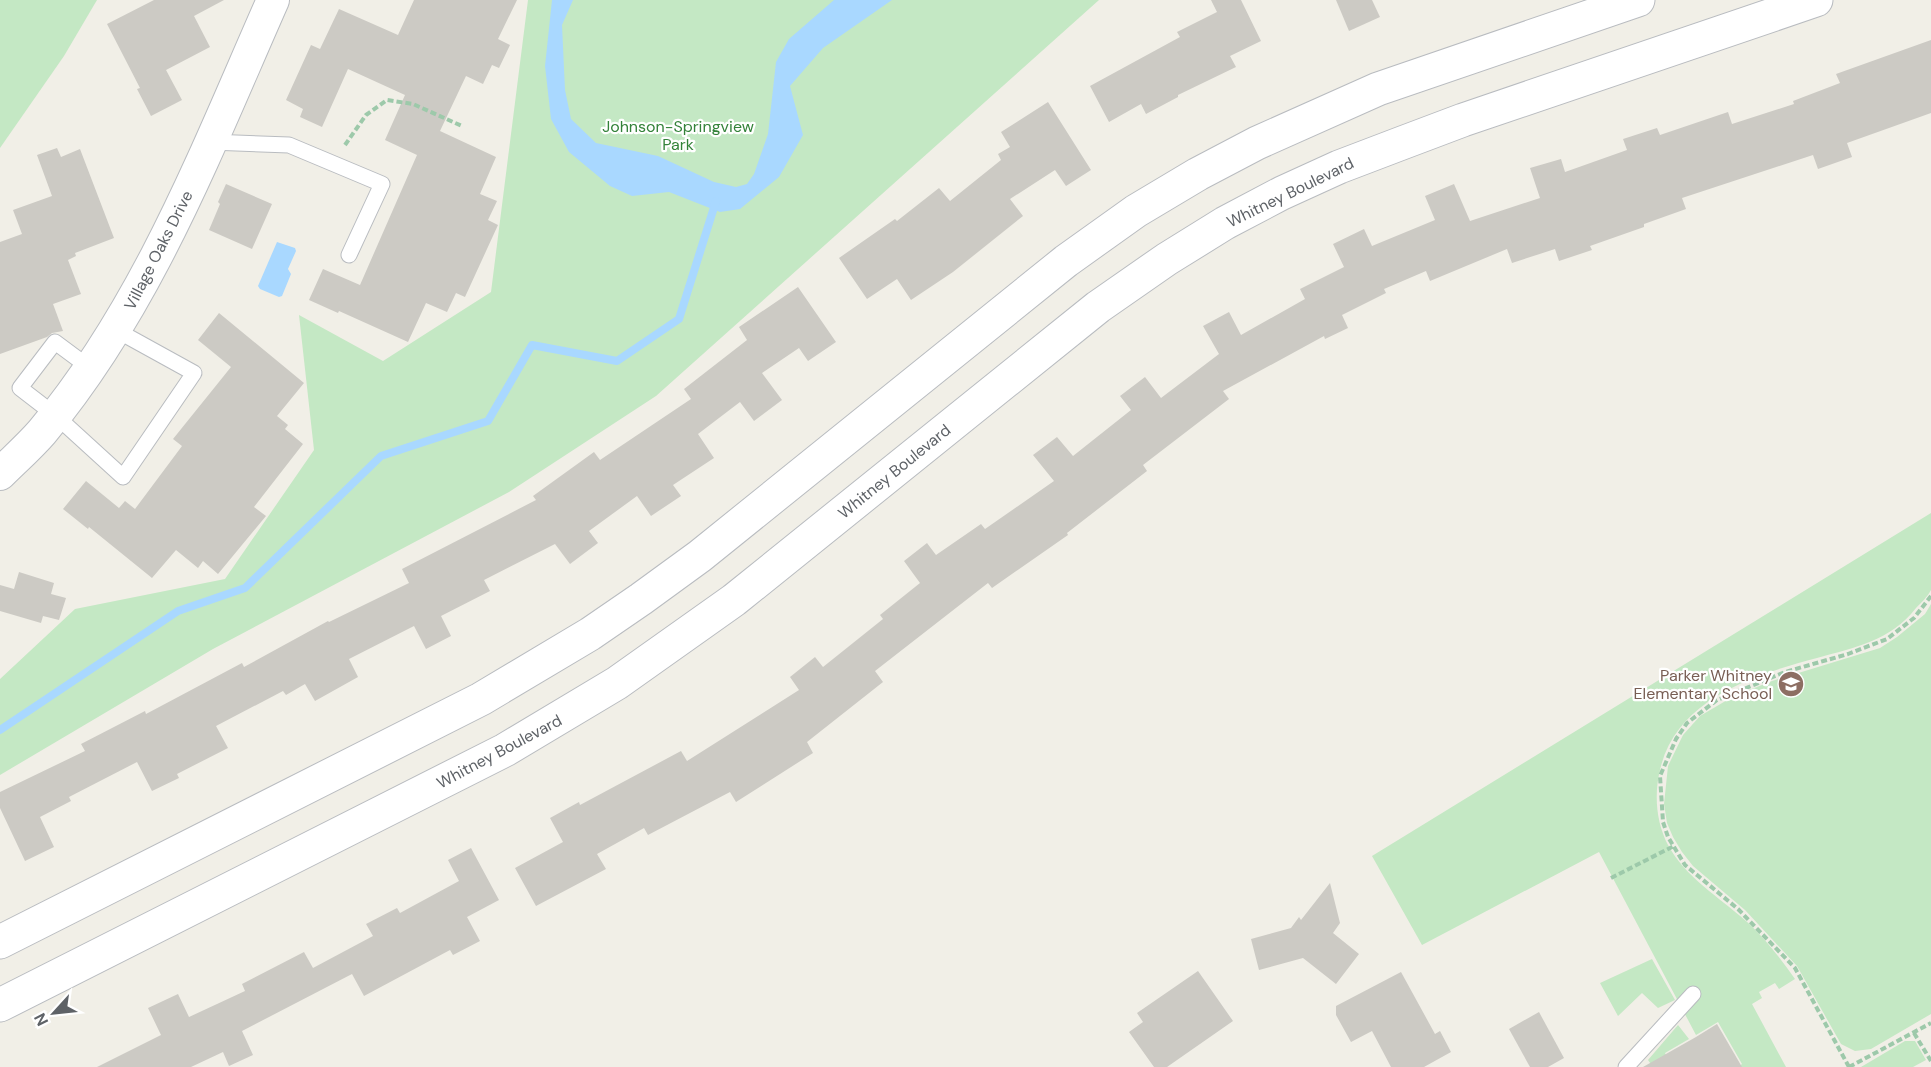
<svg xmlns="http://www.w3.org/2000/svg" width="1931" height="1067" viewBox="0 0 1931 1067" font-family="'DM Sans',sans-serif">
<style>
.green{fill:#c4e8c4}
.water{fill:#a9d8ff}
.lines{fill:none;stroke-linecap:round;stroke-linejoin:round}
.stream{stroke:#a9d8ff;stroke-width:8}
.building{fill:#cccac4}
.service-casing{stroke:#b9bcc0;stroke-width:17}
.minor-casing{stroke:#b9bcc0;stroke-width:34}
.tertiary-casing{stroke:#b9bcc0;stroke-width:35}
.path{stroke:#9dc9aa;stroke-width:4;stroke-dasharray:6 3;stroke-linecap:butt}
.service{stroke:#fff;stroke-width:15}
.minor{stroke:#fff;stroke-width:32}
.tertiary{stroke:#fff;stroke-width:33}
.labels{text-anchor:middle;stroke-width:4.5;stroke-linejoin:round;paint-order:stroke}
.park-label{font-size:16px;fill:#338239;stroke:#fff}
.street-label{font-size:16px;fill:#5e6267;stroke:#fff}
.education-label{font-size:16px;fill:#785e54;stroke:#fff;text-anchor:end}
</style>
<rect width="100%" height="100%" fill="#f1efe7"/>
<!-- green -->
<g class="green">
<polygon points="0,0 97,0 64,56 0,148"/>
<polygon points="528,0 1099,0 656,396 509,492 213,649 0,775 0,679 75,609 225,579 314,450 299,315 383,361 491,292"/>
<path d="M1931 513C1931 526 1931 582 1931 590 1928 596 1921 603 1916 608 1890 641 1856 647 1817 658 1754 675 1676 699 1660 770 1654 794 1656 822 1668 845 1685 877 1719 897 1746 921 1764 937 1781 959 1795 979L1779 989 1775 983 1759 992 1762 998 1752 1004 1786 1067H1738L1742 1064 1718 1022 1696 1035 1599 852 1422 945 1372 856Z"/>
<polygon points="1931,604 1931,1014 1871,1049 1855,1051 1841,1044 1797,966 1745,910 1693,866 1682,852 1673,837 1667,823 1664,804 1668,766 1683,735 1700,716 1734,696 1772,681 1880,648 1897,637 1925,614"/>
<polygon points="1652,959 1675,1000 1658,1008 1642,993 1618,1016 1600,983"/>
<polygon points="1678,1025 1689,1039 1665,1053 1672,1067 1653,1067 1648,1060"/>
<polygon points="1905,1041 1915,1041 1926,1060 1913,1067 1861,1067"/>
</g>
<!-- water -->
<g class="water">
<polygon points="552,0 573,0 562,25 565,90 571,119 596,143 658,156 714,182 736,187 747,184 754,174 768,134 776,62 789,39 834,0 892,0 823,48 790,86 803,135 779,177 740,209 720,212 669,192 632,196 610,186 569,152 551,119 545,66"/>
<polygon points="277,242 295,248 296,251 288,269 291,274 282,296 279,297 260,289 258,286"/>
</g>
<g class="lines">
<!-- stream -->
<polyline class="stream" points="0,730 178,611 245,588 381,456 488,421 532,345 617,361 679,319 716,201"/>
</g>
<!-- building -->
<g class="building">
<polygon points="154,0 224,0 194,16 210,47 166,70 182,100 151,116 137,89 140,88 107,24"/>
<polygon points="414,0 517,0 498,39 510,45 499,68 492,65 483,84 466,76 440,131 496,157 480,194 497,201 488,220 498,225 465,297 456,293 447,312 426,303 408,342 339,311 338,313 309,300 323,269 360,285 417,155 385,140 405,95 348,69 322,127 300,117 303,109 286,100 311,45 320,49 339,9 398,35"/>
<polygon points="1211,0 1241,0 1261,41 1230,56 1236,67 1178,95 1178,97 1146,114 1141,104 1109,122 1090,86 1180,37 1177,32 1217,12"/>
<polygon points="1336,0 1372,0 1380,17 1349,31"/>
<polygon points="1931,40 1931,113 1847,143 1852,157 1818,169 1813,155 1682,198 1686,209 1644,224 1644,227 1590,246 1592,250 1559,261 1555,249 1512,263 1507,249 1430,281 1426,271 1384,289 1386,293 1342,315 1348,328 1325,339 1324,336 1223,391 1229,399 1143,465 1147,471 1067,533 1068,535 992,588 988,583 875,671 883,682 807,742 813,753 736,802 730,792 648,835 644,828 597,854 606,869 536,906 515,868 563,842 550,818 579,802 580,805 681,751 687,761 799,690 790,677 815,657 823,667 883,619 880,615 920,583 904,561 927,543 936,555 981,524 985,529 1054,481 1033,455 1057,437 1073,456 1131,410 1120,396 1145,377 1161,398 1219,354 1203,326 1229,312 1241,335 1305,299 1300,289 1344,267 1333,244 1364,229 1372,246 1435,220 1425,196 1454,184 1470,221 1540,198 1530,168 1561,159 1565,172 1627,150 1623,139 1657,128 1660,135 1728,112 1732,124 1794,104 1793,101 1840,83 1836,74"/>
<polygon points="1048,102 1091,170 1066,186 1055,170 1010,199 1023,216 953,272 911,300 897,279 867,299 839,258 895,219 897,221 939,188 950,201 1001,160 998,154 1010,147 1001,132"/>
<polygon points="57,148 61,157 80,149 114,238 75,253 76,256 68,260 81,294 53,304 63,331 52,333 47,337 0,354 0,242 22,234 13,210 52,196 37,155"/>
<polygon points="226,184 272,204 252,249 209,230 220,204 218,202"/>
<polygon points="798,287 836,342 808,361 799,348 762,373 782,400 754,421 740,402 698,434 714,458 673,485 681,496 651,516 637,496 589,531 598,543 570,564 555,544 484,580 490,591 441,616 451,636 426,649 414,626 349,659 358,677 315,701 305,684 286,695 283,691 216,726 228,748 177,774 179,778 152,791 137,762 69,797 71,801 40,817 54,847 25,861 0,808 0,792 85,751 81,744 145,711 146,714 242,663 244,667 328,621 329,622 409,583 402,569 536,500 533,496 594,452 600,460 691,399 684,389 747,340 739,327"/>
<polygon points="219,313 304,383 277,416 288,425 285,429 303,444 254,507 266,516 218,574 203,561 198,568 176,550 152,578 89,527 88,529 63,509 86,481 119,508 125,501 135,509 182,446 173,439 231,367 198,340"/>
<polygon points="19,572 54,583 51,594 66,598 59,620 43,616 41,623 0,611 0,585 14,589"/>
<polygon points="471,848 499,900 467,917 480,941 453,955 450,950 364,996 352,974 242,1031 253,1055 229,1066 223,1052 191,1067 97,1067 161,1035 148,1008 178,994 189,1017 245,991 242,984 304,952 313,968 373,936 366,924 397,908 400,913 459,881 448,860"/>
<polygon points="1330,883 1340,923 1333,933 1359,954 1336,984 1303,958 1259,970 1251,939 1291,928 1299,917 1301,920"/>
<polygon points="1198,971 1233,1021 1167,1067 1154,1067 1129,1032 1143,1022 1137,1013"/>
<polygon points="1401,972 1435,1034 1440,1031 1451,1052 1424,1067 1391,1067 1372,1031 1351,1042 1336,1015 1336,1006"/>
<polygon points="1539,1012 1564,1058 1548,1067 1530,1067 1509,1029"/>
<polygon points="1717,1024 1742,1067 1643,1067 1696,1037"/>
</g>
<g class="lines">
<defs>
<g id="service">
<polyline points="210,142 289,145 382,184 349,255"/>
<polyline points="90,368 55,342 20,388 55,415 123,477 194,373 116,330"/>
<polyline points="1626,1067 1693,994"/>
</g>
<path id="minor" d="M0 474C14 460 29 447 42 432 148 305 207 149 273 0"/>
<g id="tertiary">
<polyline points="0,942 481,699 590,634 641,599 700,556 1066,261 1136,211 1198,174 1257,143 1378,89 1638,0"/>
<polyline points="0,1005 505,750 617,683 734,600 1098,307 1167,259 1225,223 1282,193 1339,167 1402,143 1463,120 1816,0"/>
</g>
</defs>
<!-- service casing -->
<use href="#service" class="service-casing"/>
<!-- minor casing -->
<use href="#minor" class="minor-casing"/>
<!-- tertiary casing -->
<use href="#tertiary" class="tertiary-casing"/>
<!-- path -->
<g class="path">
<polyline points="345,145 366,115 387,100 413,104 462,126"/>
<polyline points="1611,878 1674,846"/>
<polyline points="1914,1033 1931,1061"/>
<polyline points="1849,1067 1795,968 1738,909 1685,865 1668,837 1663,822 1660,776 1676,739 1687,723 1717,700 1785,672 1848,654 1887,639 1914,618 1931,596"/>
<polyline points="1849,1067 1931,1023"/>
</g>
<!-- service -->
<use href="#service" class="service"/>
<!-- minor -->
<use href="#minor" class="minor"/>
<!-- tertiary -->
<use href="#tertiary" class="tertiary"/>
</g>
<!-- icons -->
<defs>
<symbol id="school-disc" viewBox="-11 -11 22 22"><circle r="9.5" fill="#8d6e63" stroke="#fff"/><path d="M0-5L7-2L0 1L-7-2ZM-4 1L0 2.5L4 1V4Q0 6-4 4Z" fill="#fff"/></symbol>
</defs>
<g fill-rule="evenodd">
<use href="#school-disc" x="1776" y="669" width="30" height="30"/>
</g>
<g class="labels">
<!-- park labels -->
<g class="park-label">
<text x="678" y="132">Johnson-Springview<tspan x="678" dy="18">Park</tspan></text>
</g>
<!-- street labels -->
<g class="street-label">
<text transform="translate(1290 192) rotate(-26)" y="6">Whitney Boulevard</text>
<text transform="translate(158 250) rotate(-63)" y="6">Village Oaks Drive</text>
<text transform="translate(894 471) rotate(-39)" y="6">Whitney Boulevard</text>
<text transform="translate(499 751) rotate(-28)" y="6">Whitney Boulevard</text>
</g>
<!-- education labels -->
<g class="education-label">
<text x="1772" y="681">Parker Whitney<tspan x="1772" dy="18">Elementary School</tspan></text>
</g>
</g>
<!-- north arrow -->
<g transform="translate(54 1013) rotate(243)" stroke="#ffffff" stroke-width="4.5" paint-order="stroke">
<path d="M0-4.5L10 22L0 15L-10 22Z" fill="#5e6267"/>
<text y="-9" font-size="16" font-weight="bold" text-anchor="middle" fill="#5e6267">N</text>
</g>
</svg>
